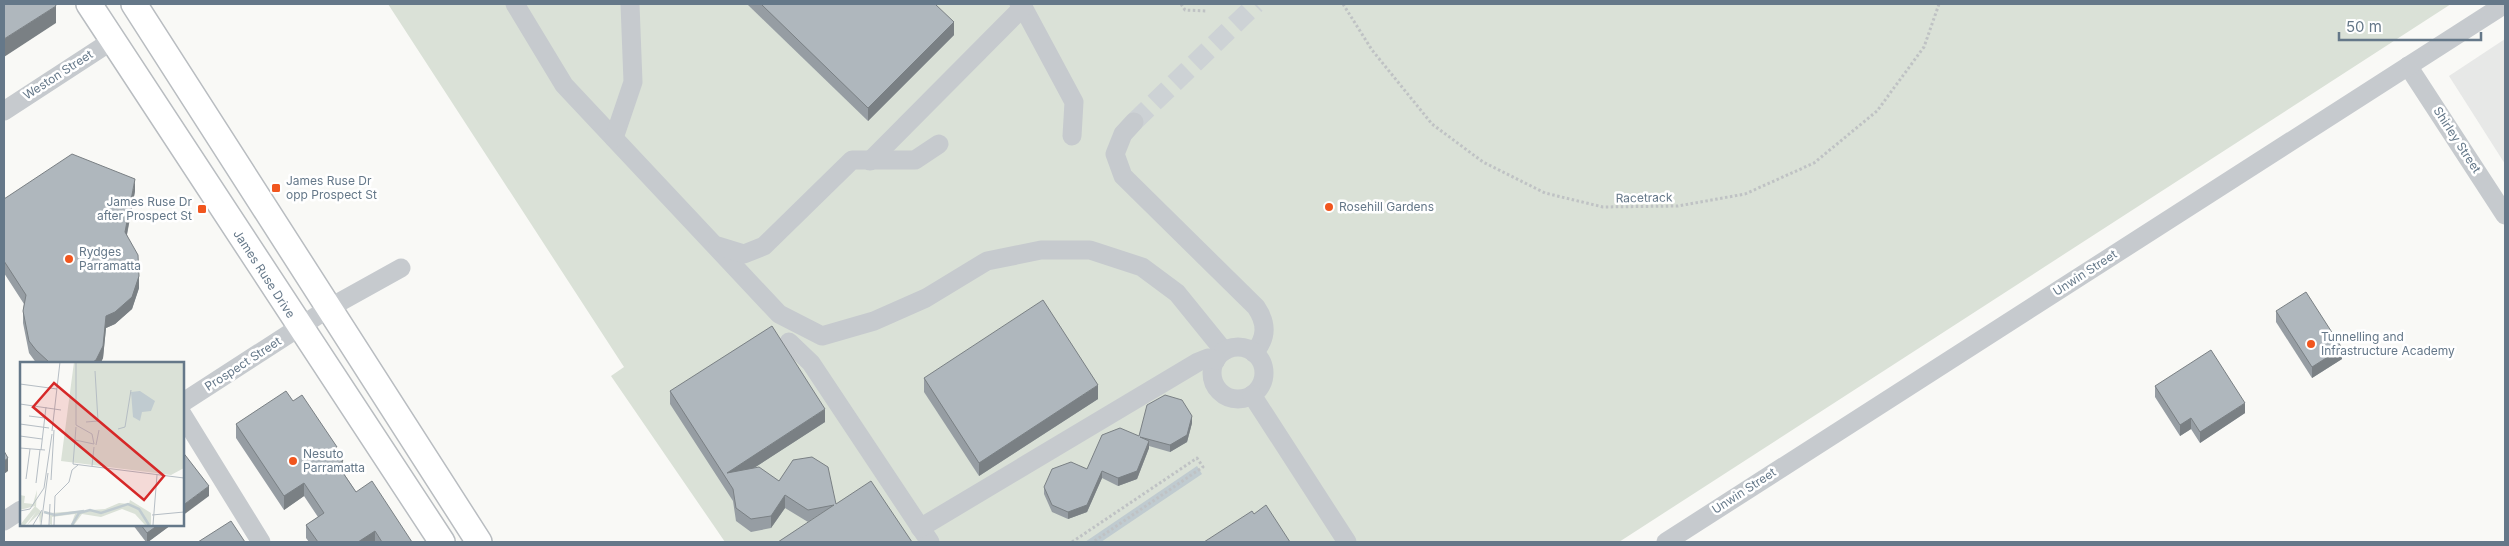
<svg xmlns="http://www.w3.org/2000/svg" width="2509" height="546" viewBox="0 0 2509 546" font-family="Inter,sans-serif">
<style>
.built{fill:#e7e8e7}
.green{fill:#dae1d7}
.water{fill:#c0cbd0}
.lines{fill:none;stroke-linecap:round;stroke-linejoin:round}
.minor-tunnel{stroke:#cdd2d5;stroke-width:19;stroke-dasharray:19 9;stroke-linecap:butt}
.major-casing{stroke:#b9bdc1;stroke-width:28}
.path{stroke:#bfc2c4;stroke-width:3;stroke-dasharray:2.5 2.5;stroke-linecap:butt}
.minor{stroke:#c6cace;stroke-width:19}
.major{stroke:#fff;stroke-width:25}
.wall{fill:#969da3}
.shaded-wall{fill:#7a8084}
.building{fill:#afb7bd;stroke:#7a8084}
.poi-dot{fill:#f1561e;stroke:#fff;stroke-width:2}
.labels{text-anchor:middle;stroke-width:5;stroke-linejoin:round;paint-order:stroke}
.street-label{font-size:12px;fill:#657889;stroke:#fff}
.poi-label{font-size:12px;fill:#657889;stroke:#fff;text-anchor:start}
.inset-river{fill:none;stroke:#c0cbd0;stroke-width:2.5}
.inset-road{fill:none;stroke:#b5bdc4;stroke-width:1}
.view{fill:#d62828;fill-opacity:0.15;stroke:#d62828;stroke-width:2.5}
.inset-edge{fill:none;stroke:#657889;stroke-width:2.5}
</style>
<rect width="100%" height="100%" fill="#f9f9f6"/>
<!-- built -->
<polygon class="built" points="2505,39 2505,164 2449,76"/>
<!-- green -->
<polygon class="green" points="388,4 2451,4 1619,542 725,542 611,376 624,367"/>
<!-- water -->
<polygon class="water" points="1197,466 1202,474 1101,542 1085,542"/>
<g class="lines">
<!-- minor-tunnel -->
<polyline class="minor-tunnel" points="1134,122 1256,4"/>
<defs>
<g id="major">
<polyline points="89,4 442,542"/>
<polyline points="134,4 479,542"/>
</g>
</defs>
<!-- major casing -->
<use href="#major" class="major-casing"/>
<!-- path -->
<g class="path">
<polyline points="1181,4 1185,10 1206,11"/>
<polyline points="1343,4 1372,50 1432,124 1483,162 1545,193 1603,207 1678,206 1745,194 1814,163 1877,111 1924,47 1939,4"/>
<polyline points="1072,542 1197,458 1203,467 1093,542"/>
</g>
<!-- minor -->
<g class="minor">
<polyline points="515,4 564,85 779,314 822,336 874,321 926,298 987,261 1041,250 1090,250 1142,267 1177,293 1224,351"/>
<polyline points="1023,7 1074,102 1072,136"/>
<polyline points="2408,66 2505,215"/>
<polyline points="4,111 113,40"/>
<path d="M1134 122 1123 134 1115 154 1123 176 1256 307C1267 323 1267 338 1254 353"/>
<polyline points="614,138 633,82 630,4"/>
<polyline points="870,161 1023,7 1019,4"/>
<polyline points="718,246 744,254 764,246 852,160 915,160 939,144"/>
<polyline points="789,342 811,363 930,542"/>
<circle cx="1238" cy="373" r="26"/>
<polyline points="1252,395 1347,542"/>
<polyline points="182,403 329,308 401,268"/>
<polyline points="182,414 261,542"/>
<polyline points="4,521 21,510"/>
<polyline points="920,528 1198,362 1208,358 1216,360"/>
<polyline points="1666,542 2505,4"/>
</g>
<!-- major -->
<use href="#major" class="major"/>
</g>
<!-- wall -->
<g class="wall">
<polygon points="747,4 935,4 954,35 868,121"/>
<polygon points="135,191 127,235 139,288 132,309 115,324 106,328 103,358 100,364 37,364 29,353 23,323 23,311 24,304 4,273 4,199"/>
<polygon points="2276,311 2342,359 2312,378 2276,322"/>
<polygon points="924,378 1098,399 979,476 924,392"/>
<polygon points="2155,386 2245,413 2200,443 2191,429 2180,436 2155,397"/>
<polygon points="670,391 825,422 754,468 779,481 836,504 808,522 785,508 771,528 751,532 736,521 733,501 670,404"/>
<polygon points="1192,423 1187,442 1170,452 1149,446 1149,448 1137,479 1118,486 1102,478 1087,512 1068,519 1052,512 1044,494 1044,487 1087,469 1139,436"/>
<polygon points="236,424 337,451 343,472 356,492 412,542 309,542 306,538 306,525 318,517 304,496 284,510 236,438"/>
<polygon points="133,525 171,525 148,542 146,542"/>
</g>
<!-- shaded-wall -->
<g class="shaded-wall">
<polygon points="56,6 56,23 4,57 4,39"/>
<polygon points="954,22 954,35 868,121 868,108"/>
<polygon points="135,179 135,191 125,244 125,232"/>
<polygon points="139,276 139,288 132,309 115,324 106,328 103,358 100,364 90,364 106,316"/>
<polygon points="2342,348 2342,359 2312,378 2312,367"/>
<polygon points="1098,385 1098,399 979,476 979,463"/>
<polygon points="2245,403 2245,413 2200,443 2200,432"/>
<polygon points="825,409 825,422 729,484 727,473"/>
<polygon points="1192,416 1192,423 1187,442 1170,452 1170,445"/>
<polygon points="2191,418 2191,429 2180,436 2180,425"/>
<polygon points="1149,441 1149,448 1137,479 1118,486 1118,478"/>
<polygon points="8,458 8,471 4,474 4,461"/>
<polygon points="343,461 343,474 337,464"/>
<polygon points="1102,471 1102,478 1087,512 1068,519 1068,512"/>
<polygon points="304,483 304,496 284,510 284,496"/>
<polygon points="209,486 209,496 182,516 182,506"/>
<polygon points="785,495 785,508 771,528 771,516"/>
<polygon points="158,525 171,525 148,542 147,542 147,533"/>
<polygon points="375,531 375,542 358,542"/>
</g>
<!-- building -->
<g class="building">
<polygon points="4,4 55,4 56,6 4,39"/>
<polygon points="761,4 935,4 954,22 868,108"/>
<polygon points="72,154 135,179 125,232 138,255 139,276 132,297 115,312 106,316 103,346 96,360 90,364 55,364 49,362 36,350 29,341 23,311 26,295 4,261 4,199"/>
<polygon points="2306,292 2342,348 2312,367 2276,311"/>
<polygon points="1043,300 1098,385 979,463 924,378"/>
<polygon points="772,326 825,409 727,473 759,467 779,481 793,460 812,457 828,467 836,504 871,481 912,542 778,542 834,505 808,510 785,495 771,516 751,519 736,508 733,489 670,391"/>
<polygon points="2211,350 2245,403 2200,432 2191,418 2180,425 2155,386"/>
<polygon points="286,391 293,401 302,395 337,447 334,448 343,461 337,464 356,492 372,481 412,542 382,542 375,531 358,542 318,542 306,525 324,513 304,483 284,496 236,424"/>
<polygon points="1165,395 1182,400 1192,416 1187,435 1170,445 1140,437 1149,441 1137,471 1118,478 1102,471 1087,505 1068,512 1052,505 1044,487 1052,469 1071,462 1087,469 1102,435 1120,428 1139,436 1147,405"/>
<polygon points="4,451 8,458 4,461"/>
<polygon points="182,451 209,486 182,506"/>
<polygon points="1266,505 1290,542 1204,542 1252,511 1254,514"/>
<polygon points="231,521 245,542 198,542"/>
<polygon points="141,525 158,525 147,533"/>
</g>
<!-- markers -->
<g class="poi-dot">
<rect x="271" y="183" width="10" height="10" rx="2.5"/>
<circle cx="1329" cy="207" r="5"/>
<rect x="197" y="204" width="10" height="10" rx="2.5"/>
<circle cx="69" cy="259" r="5"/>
<circle cx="2311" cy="344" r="5"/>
<circle cx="293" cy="461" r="5"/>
</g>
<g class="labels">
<!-- street labels -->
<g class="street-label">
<text transform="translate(58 75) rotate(-33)" y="4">Weston Street</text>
<text transform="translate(2457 140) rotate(57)" y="4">Shirley Street</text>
<text transform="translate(1644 198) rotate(-1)" y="4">Racetrack</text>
<text transform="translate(2085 273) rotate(-33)" y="4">Unwin Street</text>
<text transform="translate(264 274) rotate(57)" y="4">James Ruse Drive</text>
<text transform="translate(243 364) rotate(-33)" y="4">Prospect Street</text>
<text transform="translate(1744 491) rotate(-33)" y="4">Unwin Street</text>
</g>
<!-- poi labels -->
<g class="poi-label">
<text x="286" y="185">James Ruse Dr<tspan x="286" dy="14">opp Prospect St</tspan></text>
<text x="192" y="206" text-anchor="end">James Ruse Dr<tspan x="192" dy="14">after Prospect St</tspan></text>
<text x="1339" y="211">Rosehill Gardens</text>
<text x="79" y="256">Rydges<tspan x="79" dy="14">Parramatta</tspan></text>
<text x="2321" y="341">Tunnelling and<tspan x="2321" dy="14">Infrastructure Academy</tspan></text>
<text x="303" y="458">Nesuto<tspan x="303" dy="14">Parramatta</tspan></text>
</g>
</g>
<!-- overview -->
<g transform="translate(20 362)">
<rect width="164" height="164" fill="#f9f9f6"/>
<path d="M54 0H164V106L151 113 41 99ZM17 128 16 145 23 151 20 163 19 152 7 163 16 150 5 163H0L15 144 0 148V133L5 134 4 141 13 142ZM110 138 131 151V163H125L115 152 102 147 81 155 62 152 54 163H51L55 152 32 155V163L30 162V151L85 147 99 141 109 142Z" fill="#dae1d7"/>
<path d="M120 29 135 39 131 49 122 50 120 59 113 55 111 30Z" fill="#c0cbd0"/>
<path class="inset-river" d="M24 150 35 153 64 149M52 163 59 151 70 148 81 151 108 142 119 147 129 163"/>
<path class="inset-road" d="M56 0V63L72 72 74 82M0 22 37 27M0 42 41 48M9 54 25 56M66 60 78 59 75 9M0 62 29 66M56 65 53 102 164 116M98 67 105 65 111 28M32 69 40 0M0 74 22 77M55 78 74 82M76 83 79 68M0 86 25 88M21 88 26 45M72 104 74 85M6 117 10 87M31 118 34 68M16 121 20 88M0 149 10 147 24 126 32 72M132 153 164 150M13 163 22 148M21 163 28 111M29 163 30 142M34 163 35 134 49 120 52 108 58 103M133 163 137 113"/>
<path class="view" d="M34 21 144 114 124 138 13 45Z"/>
<rect width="164" height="164" class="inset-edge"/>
</g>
<!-- border -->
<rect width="2509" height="546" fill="none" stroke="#657889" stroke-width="10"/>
<!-- scale -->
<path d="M2339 32v8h142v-8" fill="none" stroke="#657889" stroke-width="2.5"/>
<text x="2346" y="32" font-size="15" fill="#657889" stroke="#ffffff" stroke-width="4" paint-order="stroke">50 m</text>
</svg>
